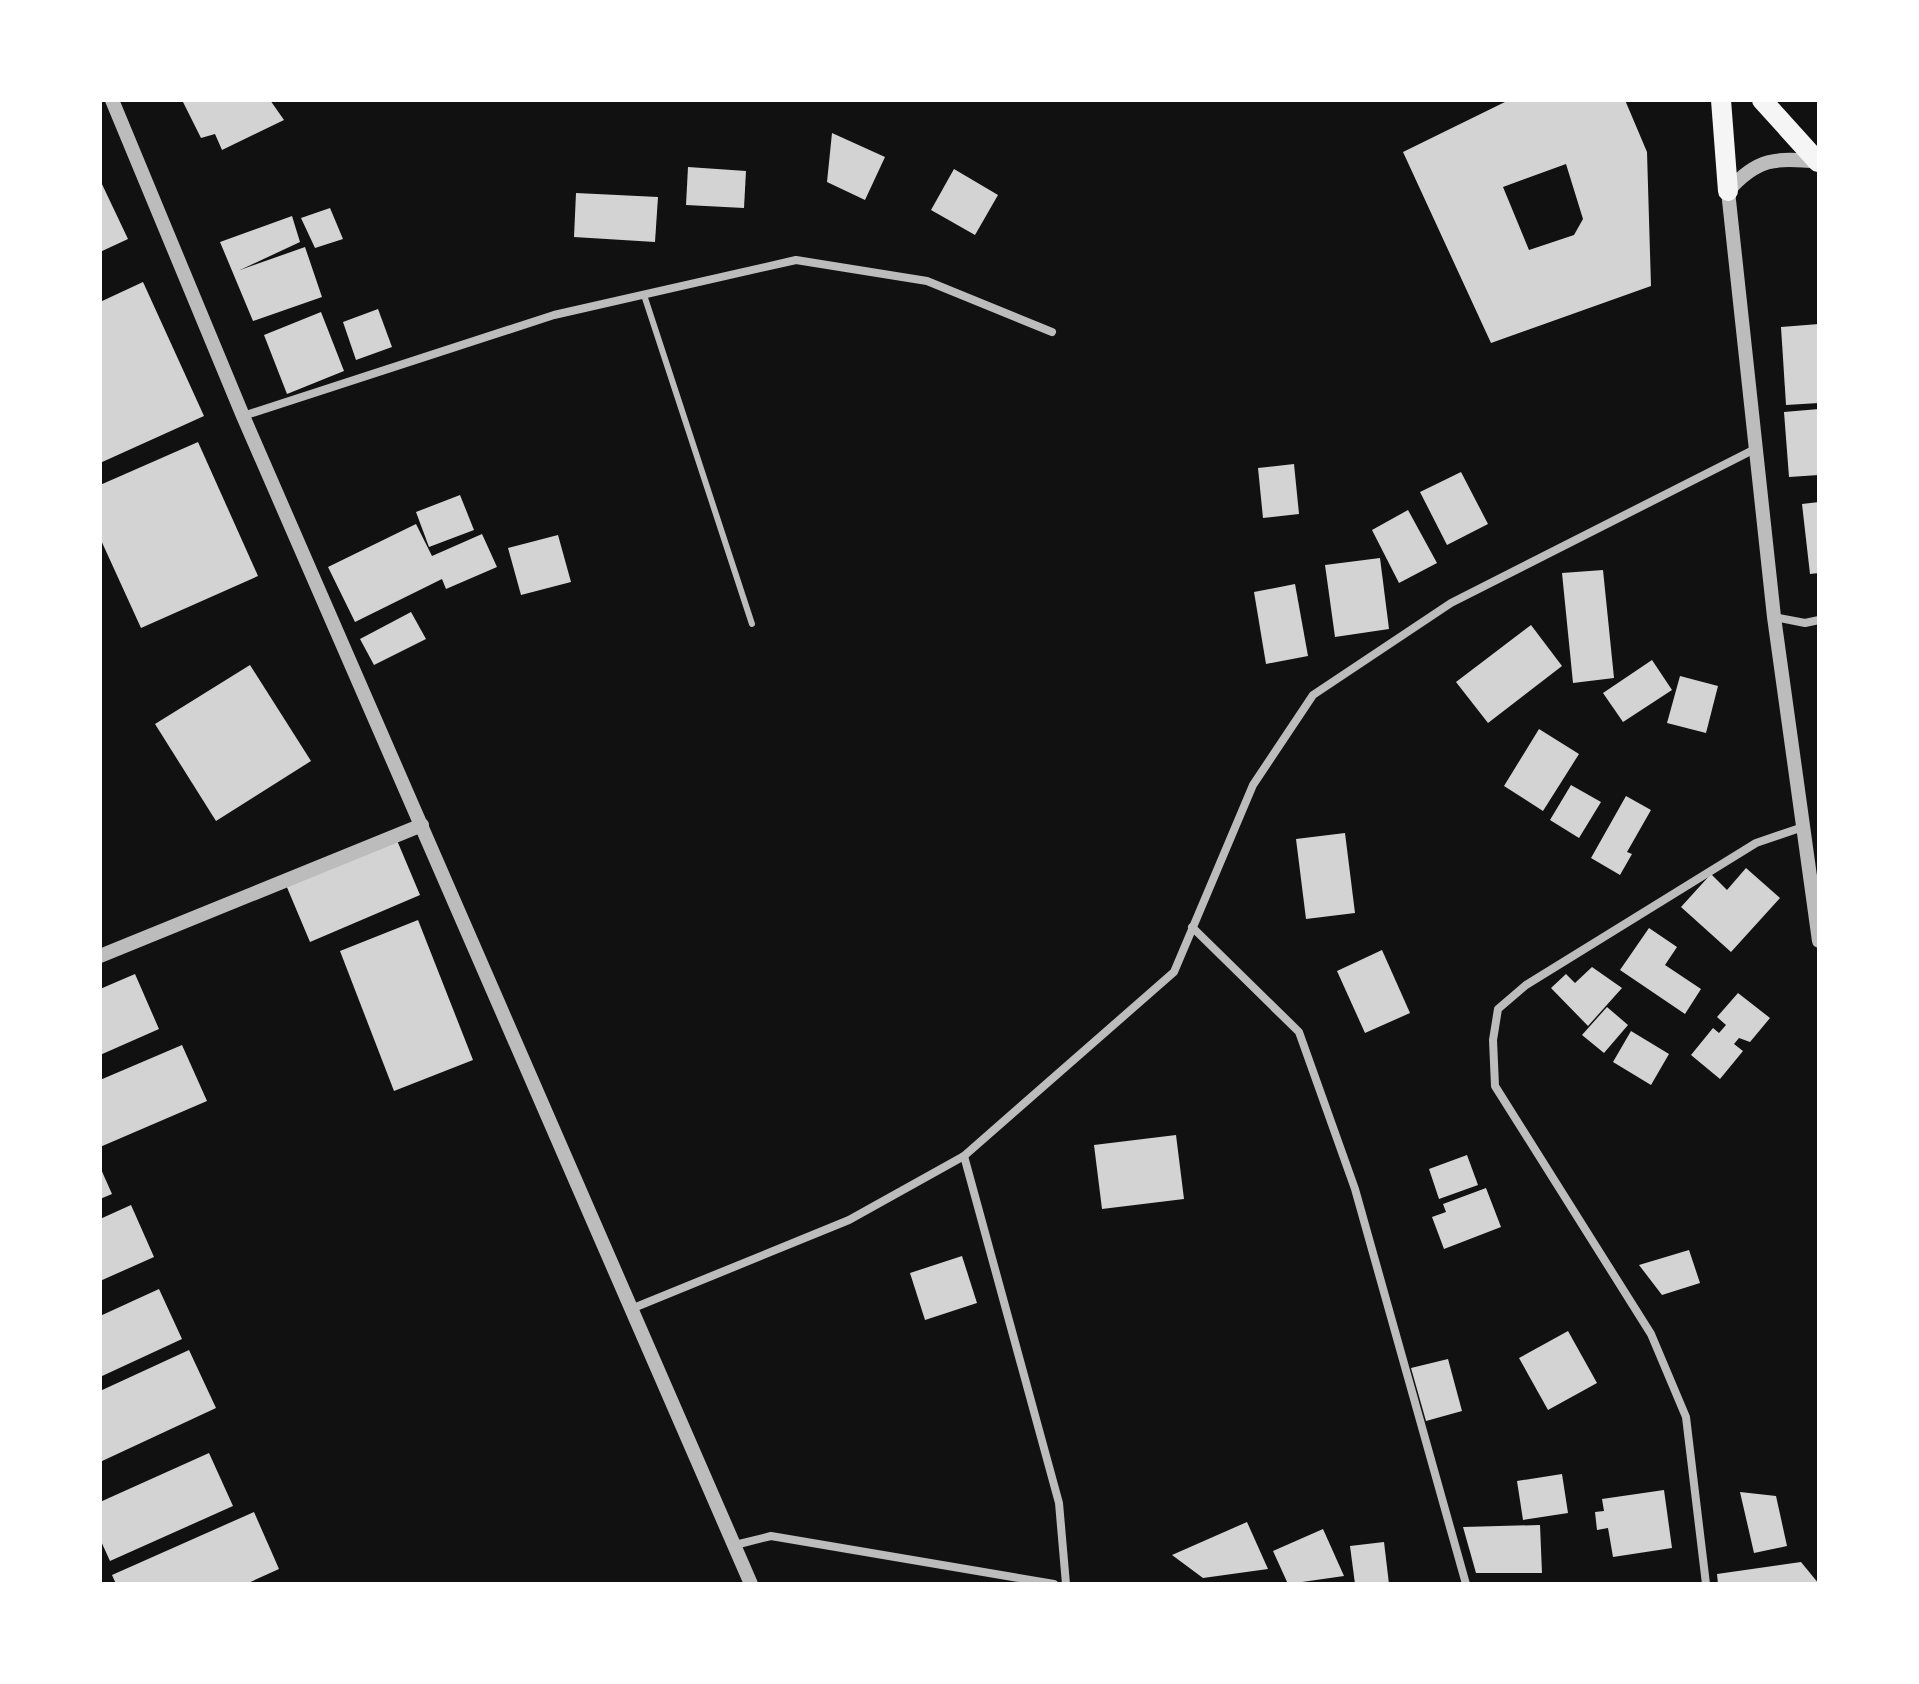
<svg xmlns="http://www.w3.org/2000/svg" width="1919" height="1684" viewBox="0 0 1919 1684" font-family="Poppins,sans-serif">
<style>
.building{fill:#d3d3d3;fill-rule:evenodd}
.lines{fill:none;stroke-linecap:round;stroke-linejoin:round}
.service{stroke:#bcbcbc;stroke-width:6}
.minor{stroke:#bcbcbc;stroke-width:8}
.tertiary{stroke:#bcbcbc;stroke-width:14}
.primary{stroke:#f5f5f5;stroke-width:20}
</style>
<rect width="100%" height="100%" fill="#111"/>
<!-- building -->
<g class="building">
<polygon points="182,100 270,100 284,120 222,150 215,134 201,138"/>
<path d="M1509 100H1625L1647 152 1651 286 1491 343 1403 152ZM1566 164 1583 219 1574 235 1529 250 1503 187Z"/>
<polygon points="832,133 885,157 865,200 827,182"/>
<polygon points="688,167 746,171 744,208 686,205"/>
<polygon points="954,169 998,195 975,235 931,210"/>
<polygon points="100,180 128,239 100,252"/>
<polygon points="576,193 658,197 655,242 574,237"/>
<polygon points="330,208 343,239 315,248 301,218"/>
<polygon points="292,216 300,242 240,270 305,247 322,297 253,321 220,242"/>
<polygon points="143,282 204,416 100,463 100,302"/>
<polygon points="378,309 392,347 356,360 343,322"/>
<polygon points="321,312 344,371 287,394 264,335"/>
<polygon points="1819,324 1819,403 1786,405 1781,327"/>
<polygon points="1819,409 1819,475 1789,477 1784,412"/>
<polygon points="198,442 258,576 141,628 100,538 100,485"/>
<polygon points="1294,464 1299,514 1263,518 1258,468"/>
<polygon points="1461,472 1488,524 1447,545 1420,492"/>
<polygon points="460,495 474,530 429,547 416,512"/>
<polygon points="1819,502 1819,573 1810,574 1802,504"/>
<polygon points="1408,510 1437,563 1399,583 1372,530"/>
<polygon points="416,524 432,556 482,534 497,567 446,589 442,579 355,622 328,567"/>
<polygon points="558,535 571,582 521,595 508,548"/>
<polygon points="1380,558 1389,629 1335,637 1325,565"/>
<polygon points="1603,570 1614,678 1573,683 1562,573"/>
<polygon points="1295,584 1308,656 1266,664 1254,592"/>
<polygon points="411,612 426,639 374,665 360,639"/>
<polygon points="1531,625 1562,666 1488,723 1456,682"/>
<polygon points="1652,660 1672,690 1623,722 1603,693"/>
<polygon points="250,665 311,761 216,821 155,724"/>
<polygon points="1680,676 1718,686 1706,733 1667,723"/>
<polygon points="1539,729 1579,754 1543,811 1504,786"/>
<polygon points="1571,785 1601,802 1579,838 1550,820"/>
<polygon points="1626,796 1651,810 1627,852 1632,854 1620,875 1591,858"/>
<polygon points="1345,833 1355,913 1306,919 1296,839"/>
<polygon points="396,838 420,895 310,942 286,885"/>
<polygon points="1746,868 1780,898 1731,952 1681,907 1711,874 1727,890"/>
<polygon points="418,920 473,1060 394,1091 340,951"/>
<polygon points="1649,928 1677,947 1665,965 1701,989 1685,1014 1620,970"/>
<polygon points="1382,950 1410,1013 1365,1033 1337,971"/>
<polygon points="1592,967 1622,988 1588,1026 1551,988 1566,974 1575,983"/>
<polygon points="135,974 159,1029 100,1055 100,989"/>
<polygon points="1738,993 1770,1018 1750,1042 1739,1038 1734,1044 1743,1051 1720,1079 1691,1055 1713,1028 1719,1033 1726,1025 1717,1017"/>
<polygon points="1607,1007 1628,1025 1604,1053 1582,1035"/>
<polygon points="1631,1031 1669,1054 1651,1085 1613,1062"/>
<polygon points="182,1045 207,1101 100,1147 100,1080"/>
<polygon points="1176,1135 1184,1199 1102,1209 1094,1145"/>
<polygon points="1467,1155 1478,1185 1439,1199 1429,1169"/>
<polygon points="100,1167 112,1194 100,1199"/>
<polygon points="1486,1188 1501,1227 1444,1249 1432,1217 1446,1212 1443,1204"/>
<polygon points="131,1205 154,1257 100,1281 100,1219"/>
<polygon points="1689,1250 1700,1283 1662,1295 1639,1265"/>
<polygon points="962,1256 977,1303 925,1320 910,1273"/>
<polygon points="159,1289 182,1339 100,1377 100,1316"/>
<polygon points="1568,1331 1597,1383 1548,1410 1519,1358"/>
<polygon points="189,1350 216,1408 100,1462 100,1391"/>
<polygon points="1448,1359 1462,1411 1426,1421 1411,1368"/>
<polygon points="209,1453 233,1506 110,1561 100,1539 100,1502"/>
<polygon points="1562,1474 1568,1513 1523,1520 1517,1481"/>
<polygon points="1664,1490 1672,1548 1613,1557 1608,1528 1597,1530 1595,1512 1604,1511 1602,1499"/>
<polygon points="1740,1492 1776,1496 1787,1546 1754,1553"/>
<polygon points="254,1512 279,1569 246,1584 116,1584 112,1575"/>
<polygon points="1247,1522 1268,1569 1203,1578 1172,1555"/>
<polygon points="1540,1525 1542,1573 1476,1573 1463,1527"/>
<polygon points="1323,1529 1344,1576 1288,1584 1273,1551"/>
<polygon points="1384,1542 1389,1584 1355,1584 1350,1546"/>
<polygon points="1801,1562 1819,1584 1718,1584 1717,1574"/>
</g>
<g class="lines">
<!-- service -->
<polyline class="service" points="644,295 752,624"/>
<!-- minor -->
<g class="minor">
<polyline points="243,416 554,315 796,260 927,281 1052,332"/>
<polyline points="1774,617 1805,623 1819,620"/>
<polyline points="1192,927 1299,1032 1355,1189 1466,1584"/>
<polyline points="964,1156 1059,1503 1066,1584"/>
<polyline points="631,1309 849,1220 964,1156 1174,972 1253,785 1313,695 1451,603 1755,449"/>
<polyline points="735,1545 771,1536 1054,1584"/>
<polyline points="1706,1584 1686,1417 1651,1334 1495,1086 1493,1040 1498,1009 1526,985 1756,843 1803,827"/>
</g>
<!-- tertiary -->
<g class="tertiary">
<polyline points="112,100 243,416 751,1584"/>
<path d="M1819 162C1776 157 1757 158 1728 191L1774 617 1819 941"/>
<polyline points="100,956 422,825"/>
</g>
<!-- primary -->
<g class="primary">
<polyline points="1721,100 1728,191"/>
<polyline points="1762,100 1818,162"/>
</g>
</g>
<!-- border -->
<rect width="1919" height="1684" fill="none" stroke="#ffffff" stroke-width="204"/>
</svg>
